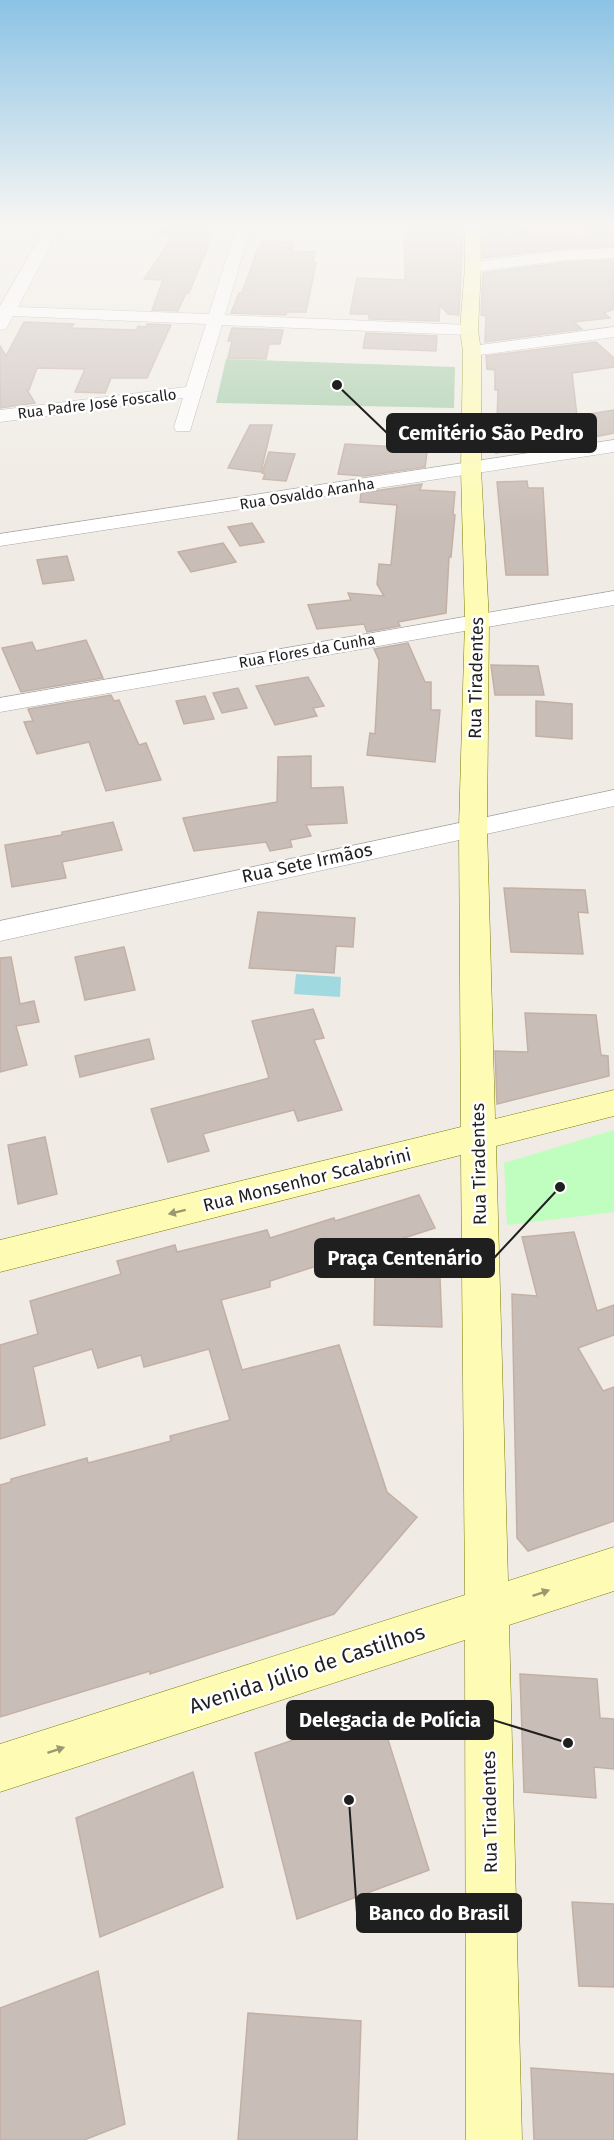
<svg xmlns="http://www.w3.org/2000/svg" width="614" height="2140" viewBox="0 0 614 2140" font-family="'Fira Sans',sans-serif">
<style>
.cemetery{fill:#a3cba6}
.park{fill:#bffebe}
.water{fill:#a1d9e1}
.building{fill:#c9bdb7;stroke:#c3b0a5;stroke-width:1.5}
.lines{fill:none;stroke-linecap:round;stroke-linejoin:round}
.street-casing{stroke:#a6a6a6;stroke-width:1}
.secondary-casing{stroke:#797c00;stroke-width:1}
.street{fill:#fff;fill-rule:evenodd}
.secondary{fill:#fefcb4;fill-rule:evenodd}
.oneway{fill:#9a9971}
.labels{text-anchor:middle;stroke-width:5;stroke-linejoin:round;paint-order:stroke}
.far-street-label{font-size:15px;fill:#1f1f1f;stroke:#fff}
.street-label{font-size:18px;fill:#1f1f1f;stroke:#fff}
.near-street-label{font-size:21px;fill:#1f1f1f;stroke:#fff}
.leader{fill:none;stroke:#1f1f1f;stroke-width:2}
.callout-dot{fill:#1f1f1f;stroke:#fff;stroke-width:2}
.callout{fill:#1f1f1f;stroke:#1f1f1f;stroke-width:2}
.callout-label{font-size:20px;text-anchor:middle;font-weight:bold;fill:#fff}
</style>
<rect width="100%" height="100%" fill="#f0ebe4"/>
<!-- cemetery -->
<polygon class="cemetery" points="226,359 455,367 454,408 216,403"/>
<!-- park -->
<polygon class="park" points="614,1130 614,1212 507,1225 504,1163"/>
<!-- water -->
<polygon class="water" points="296,974 341,977 340,997 294,994"/>
<!-- building -->
<g class="building">
<polygon points="187,225 198,225 213,234 189,293 186,293 178,311 152,310 163,280 144,279 171,239 158,231"/>
<polygon points="494,225 523,225 523,229 530,230 531,235 587,237 584,225 614,225 614,246 568,248 483,258 482,227 494,227"/>
<polygon points="425,226 463,227 459,315 448,314 440,305 439,321 369,319 369,314 350,314 357,278 405,280 404,228 425,228"/>
<polygon points="262,241 294,242 292,251 315,252 313,263 316,263 306,312 287,312 286,315 231,313 239,293 242,293 258,248 261,248"/>
<polygon points="614,260 614,309 604,313 610,318 574,322 582,329 485,342 486,316 481,315 483,273 568,262"/>
<polygon points="24,322 74,324 71,328 136,330 138,326 146,327 147,324 171,325 147,378 111,378 105,393 75,392 85,369 37,368 29,390 27,390 35,403 0,408 0,346 6,356"/>
<polygon points="232,328 283,330 280,344 269,344 266,359 228,358 232,341 228,341"/>
<polygon points="366,333 437,336 436,351 363,348"/>
<polygon points="596,342 614,358 614,367 572,373 577,416 614,410 614,433 595,437 578,419 579,434 534,442 536,443 524,446 524,448 496,453 498,390 495,390 495,370 487,369 486,356"/>
<polygon points="250,425 272,425 261,472 228,468"/>
<polygon points="399,433 427,435 428,446 425,467 364,476 338,474 345,444 400,447"/>
<polygon points="269,452 295,454 286,481 263,479 265,474 262,473"/>
<polygon points="527,481 528,488 543,488 548,575 506,575 497,482"/>
<polygon points="422,484 420,490 455,492 453,514 455,515 451,557 449,557 446,613 398,622 400,626 367,632 364,624 317,629 308,605 351,600 348,593 384,596 377,584 379,564 391,565 397,505 360,502 361,493"/>
<polygon points="252,523 264,542 240,546 228,527"/>
<polygon points="223,543 236,562 191,572 178,552"/>
<polygon points="67,556 74,580 43,584 37,560"/>
<polygon points="86,640 103,678 21,692 2,648 32,642 36,651"/>
<polygon points="408,643 425,682 431,682 431,710 440,710 435,762 367,755 370,733 375,734 379,660 374,649"/>
<polygon points="491,665 538,666 544,695 495,695"/>
<polygon points="308,677 324,706 313,708 317,716 275,725 256,686"/>
<polygon points="238,688 247,708 222,713 213,693"/>
<polygon points="111,695 114,701 119,700 139,745 146,743 161,780 106,791 89,742 37,754 24,722 33,721 28,709"/>
<polygon points="205,696 214,719 184,724 176,701"/>
<polygon points="536,701 572,704 572,739 536,736"/>
<polygon points="311,756 311,788 343,787 347,823 306,825 311,836 290,840 292,847 270,851 266,842 194,851 183,818 277,802 278,757"/>
<polygon points="113,822 122,850 62,862 66,878 12,887 5,845 62,835 62,832"/>
<polygon points="504,888 585,890 588,913 578,912 583,954 511,952"/>
<polygon points="258,912 355,918 353,947 336,946 334,973 249,968"/>
<polygon points="124,947 135,990 85,1000 75,957"/>
<polygon points="11,957 20,1004 34,1001 39,1022 16,1026 27,1065 0,1072 0,958"/>
<polygon points="313,1009 324,1038 314,1040 342,1110 298,1121 294,1110 203,1134 209,1151 168,1162 151,1109 269,1078 252,1021"/>
<polygon points="525,1013 596,1015 601,1055 608,1056 609,1076 497,1104 495,1051 528,1052"/>
<polygon points="149,1039 154,1059 80,1077 75,1056"/>
<polygon points="45,1137 57,1194 18,1204 8,1145"/>
<polygon points="419,1195 435,1228 270,1281 270,1287 221,1300 242,1370 339,1345 387,1492 417,1517 334,1614 150,1674 150,1671 0,1717 0,1485 11,1482 11,1479 87,1458 88,1463 171,1441 170,1436 230,1420 209,1349 144,1367 141,1355 98,1368 92,1349 33,1367 45,1425 0,1439 0,1345 38,1334 30,1301 121,1274 117,1261 175,1245 177,1252 267,1230 270,1238 334,1218 335,1221"/>
<polygon points="574,1232 597,1311 614,1305 614,1335 578,1348 603,1391 614,1387 614,1521 528,1551 517,1538 512,1294 537,1296 522,1237"/>
<polygon points="375,1277 440,1278 442,1327 374,1325"/>
<polygon points="520,1674 597,1679 600,1718 614,1719 614,1769 594,1767 596,1798 524,1792"/>
<polygon points="379,1711 429,1870 297,1919 255,1753"/>
<polygon points="193,1772 223,1887 100,1937 76,1818"/>
<polygon points="572,1902 614,1904 614,1987 579,1986"/>
<polygon points="98,1971 125,2124 84,2140 0,2140 0,2008"/>
<polygon points="248,2013 361,2021 357,2140 238,2140"/>
<polygon points="531,2068 614,2074 614,2140 534,2140"/>
</g>
<g class="lines">
<defs>
<g id="street">
<polygon points="47,225 61,225 18,307 209,314 237,225 251,225 225,315 469,325 477,330 469,335 222,325 190,431 176,431 174,427 183,398 0,422 0,410 186,387 206,324 13,316 6,329 0,330 0,306"/>
<polygon points="614,248 614,258 568,260 473,272 465,267 473,262 568,250"/>
<polygon points="614,327 614,337 472,356 466,355 463,351 466,347 472,346"/>
<polygon points="614,440 614,452 0,546 0,534"/>
<polygon points="614,591 614,605 0,712 0,698"/>
<polygon points="614,790 614,806 0,941 0,921"/>
</g>
<polygon id="secondary" points="465,225 480,225 481,267 478,330 481,351 481,469 489,621 487,827 495,1119 614,1090 614,1116 496,1146 508,1581 614,1547 614,1591 509,1625 522,2140 466,2140 465,1640 0,1792 0,1744 465,1595 461,1155 0,1272 0,1240 461,1127 459,827 465,621 461,469 463,351 460,330 465,267"/>
</defs>
<!-- street casing -->
<use href="#street" class="street-casing"/>
<!-- secondary casing -->
<use href="#secondary" class="secondary-casing"/>
<!-- street -->
<use href="#street" class="street"/>
<!-- secondary -->
<use href="#secondary" class="secondary"/>
</g>
<!-- one-way arrows -->
<defs><path id="oneway-solid" d="M-6-.8H1V-3.2L6.5 0L1 3.2V.8H-6Z" transform="scale(1.5)"/></defs>
<g class="oneway">
<use href="#oneway-solid" transform="translate(177 1212) rotate(166)"/>
<use href="#oneway-solid" transform="translate(541 1593) rotate(-19)"/>
<use href="#oneway-solid" transform="translate(56 1750) rotate(-18)"/>
</g>
<!-- sky -->
<linearGradient id="sky" x2="0" y2="1"><stop stop-color="#8bc3e5"/><stop offset="0.43" stop-color="#f8f6f3"/><stop offset="1" stop-color="#f8f6f3" stop-opacity="0"/></linearGradient>
<rect width="614" height="524" fill="url(#sky)"/>
<g class="labels">
<!-- far-street labels -->
<g class="far-street-label">
<text transform="translate(97 404) rotate(-7)" y="5">Rua Padre José Foscallo</text>
<text transform="translate(307 494) rotate(-9)" y="5">Rua Osvaldo Aranha</text>
<text transform="translate(307 651) rotate(-10)" y="5">Rua Flores da Cunha</text>
</g>
<!-- street labels -->
<g class="street-label">
<text transform="translate(476 678) rotate(-89)" y="6">Rua Tiradentes</text>
<text transform="translate(307 863) rotate(-12)" y="6">Rua Sete Irmãos</text>
<text transform="translate(479 1164) rotate(-91)" y="6">Rua Tiradentes</text>
<text transform="translate(307 1180) rotate(-14)" y="6">Rua Monsenhor Scalabrini</text>
<text transform="translate(490 1812) rotate(-91)" y="6">Rua Tiradentes</text>
</g>
<!-- near-street labels -->
<g class="near-street-label">
<text transform="translate(307 1669) rotate(-18)" y="7">Avenida Júlio de Castilhos</text>
</g>
</g>
<!-- callouts -->
<path class="leader" d="M337 385L387 433M560 1187L494 1258M568 1743L493 1720M349 1800L357 1913"/>
<g class="callout-dot">
<circle cx="337" cy="385" r="6"/>
<circle cx="560" cy="1187" r="6"/>
<circle cx="568" cy="1743" r="6"/>
<circle cx="349" cy="1800" r="6"/>
</g>
<g class="callout">
<rect x="387" y="414" width="209" height="38" rx="6"/>
<rect x="315" y="1239" width="179" height="38" rx="6"/>
<rect x="287" y="1701" width="206" height="38" rx="6"/>
<rect x="357" y="1894" width="164" height="38" rx="6"/>
</g>
<g class="callout-label">
<text x="491" y="440">Cemitério São Pedro</text>
<text x="405" y="1265">Praça Centenário</text>
<text x="390" y="1727">Delegacia de Polícia</text>
<text x="439" y="1920">Banco do Brasil</text>
</g>
</svg>
